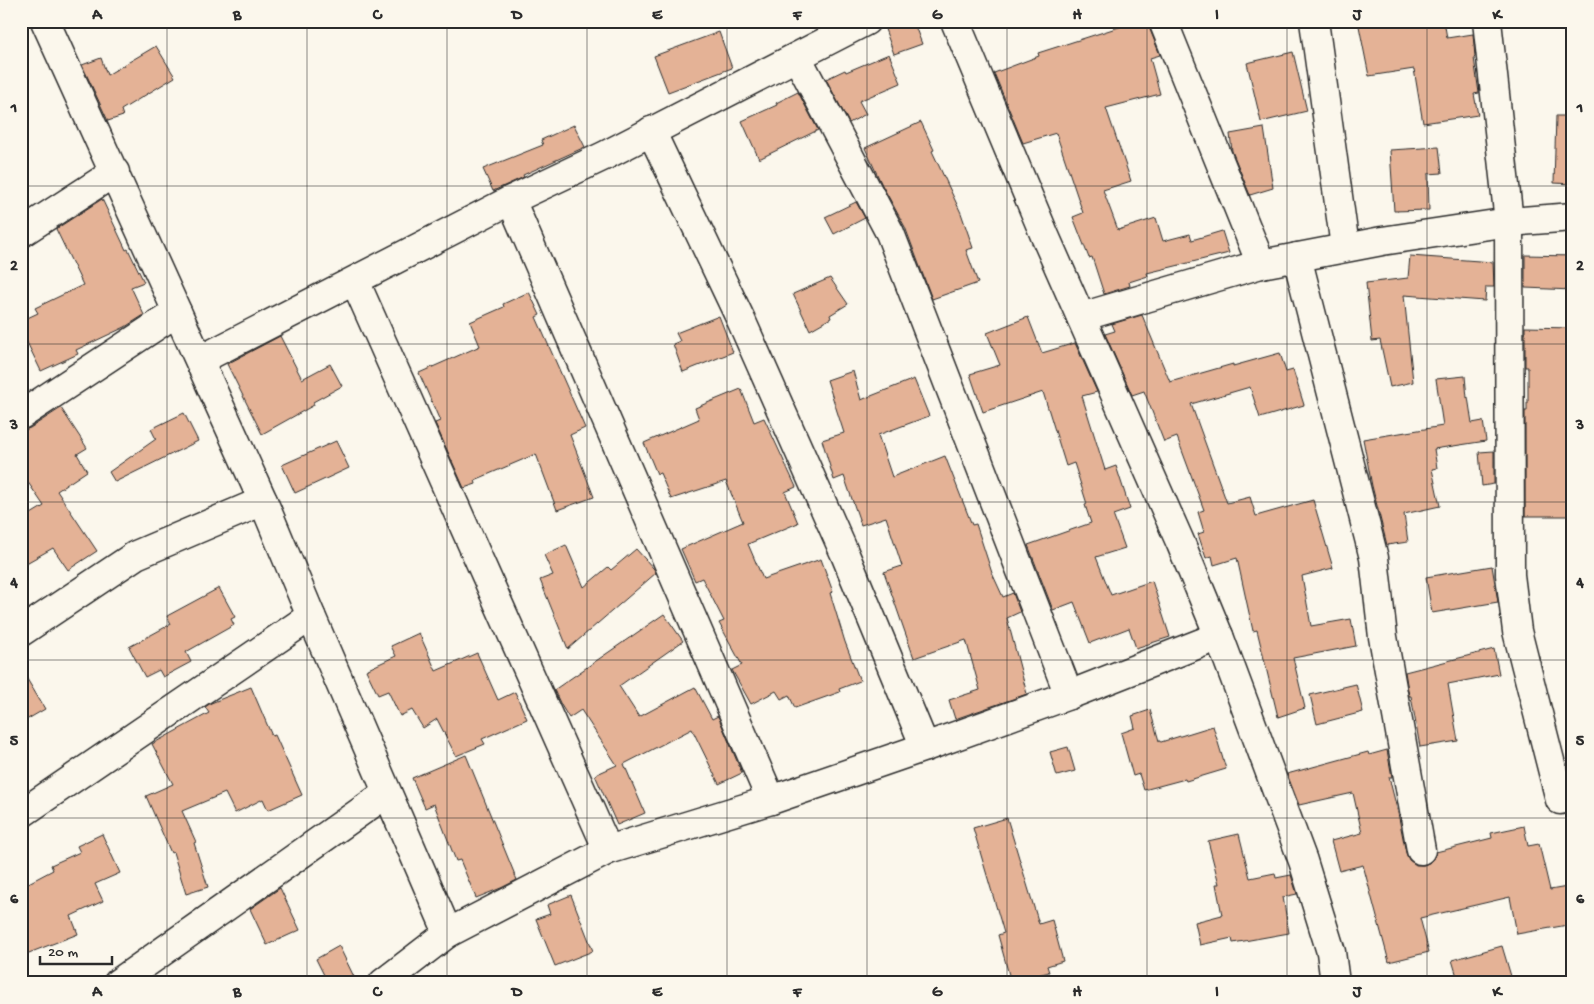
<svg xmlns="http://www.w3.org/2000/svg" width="1594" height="1004" viewBox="0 0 1594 1004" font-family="'Gochi Hand',sans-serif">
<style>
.building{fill:#e4b296;stroke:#2b2b2b}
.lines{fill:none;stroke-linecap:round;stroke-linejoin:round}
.minor-casing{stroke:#2b2b2b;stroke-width:31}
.minor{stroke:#fbf7ec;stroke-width:28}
.grid{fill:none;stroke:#2b2b2b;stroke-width:1;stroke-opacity:0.55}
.neatline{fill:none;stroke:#2b2b2b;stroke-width:2}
.grid-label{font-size:16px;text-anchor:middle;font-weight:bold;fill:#2b2b2b}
</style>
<rect width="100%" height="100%" fill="#fbf7ec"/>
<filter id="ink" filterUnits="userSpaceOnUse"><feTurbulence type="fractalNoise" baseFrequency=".02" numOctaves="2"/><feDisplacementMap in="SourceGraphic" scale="10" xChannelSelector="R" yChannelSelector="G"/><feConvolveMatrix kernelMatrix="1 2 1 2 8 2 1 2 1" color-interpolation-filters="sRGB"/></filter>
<g filter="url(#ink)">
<!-- building -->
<g class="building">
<polygon points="882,21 913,21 922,44 894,54"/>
<polygon points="1138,21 1148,21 1149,27 1160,55 1150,58 1160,94 1106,108 1131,181 1103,190 1118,230 1156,218 1163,241 1190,234 1192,240 1222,231 1229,253 1147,273 1148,276 1129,282 1130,286 1104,294 1092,257 1089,258 1073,217 1083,213 1056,133 1023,143 994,73 1039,56 1038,53"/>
<polygon points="1358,21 1444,21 1447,38 1473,34 1475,57 1474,58 1479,93 1474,94 1478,115 1423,123 1414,69 1369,76"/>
<polygon points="719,32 732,68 668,92 654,56"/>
<polygon points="156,46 175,77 121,110 123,116 108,121 82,65 101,58 107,75"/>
<polygon points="1293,52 1307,111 1261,122 1247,63"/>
<polygon points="889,54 901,83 859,101 866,114 849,123 826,79 845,70 846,72"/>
<polygon points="798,92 818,130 759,159 742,121 777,105 776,103"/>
<polygon points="1556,116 1573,116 1573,184 1554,183"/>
<polygon points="921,122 934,150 932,151 961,213 973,248 966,250 978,283 932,299 905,227 882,185 865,148"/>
<polygon points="574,125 585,147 523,175 524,177 493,191 483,169 543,145 541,140"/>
<polygon points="1264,128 1273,188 1250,195 1232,151 1230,134"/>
<polygon points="1439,147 1442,173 1428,174 1429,210 1394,211 1390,150"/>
<polygon points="102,199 126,250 128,249 144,282 131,287 144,315 125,327 76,350 78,354 41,371 21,330 21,321 38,313 35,308 83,285 56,229"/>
<polygon points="856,202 865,218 834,234 825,217"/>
<polygon points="1525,255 1573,256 1573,290 1525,288"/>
<polygon points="1410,256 1493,262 1494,287 1486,287 1485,301 1404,295 1413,382 1390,387 1380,340 1372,341 1366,283 1408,278"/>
<polygon points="830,278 848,304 830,315 831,318 810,330 793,294"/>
<polygon points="529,292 540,315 536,317 585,428 570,435 594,497 557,510 536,454 475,480 476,484 464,488 435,423 440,421 419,373 480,346 470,322 504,307 503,304"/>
<polygon points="1142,315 1170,382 1233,364 1233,366 1280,353 1286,372 1293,370 1304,405 1260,418 1250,387 1191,404 1227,503 1250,497 1256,516 1313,500 1333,568 1302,576 1311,626 1351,619 1356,646 1293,658 1305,708 1278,717 1257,630 1253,631 1237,558 1214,565 1212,556 1206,558 1198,534 1204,532 1198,512 1204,510 1177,437 1164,442 1144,391 1132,395 1105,334 1115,331 1112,324"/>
<polygon points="719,316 733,352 683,372 673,344 680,341 676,333"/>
<polygon points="1028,317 1042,353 1075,343 1097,392 1082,396 1105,470 1116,466 1130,509 1113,515 1125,548 1096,557 1111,595 1152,581 1170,637 1136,648 1129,628 1090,643 1074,602 1053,610 1028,545 1091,523 1085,505 1087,504 1074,463 1066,466 1043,392 983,412 970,374 1000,365 987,333"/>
<polygon points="1525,327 1573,328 1573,516 1525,516 1525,411 1527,411 1527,403 1528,403 1528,367 1525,367"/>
<polygon points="280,336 302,379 330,364 342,386 313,402 314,405 262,434 227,364"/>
<polygon points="853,371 861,400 914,379 929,416 878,435 892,477 945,456 972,525 976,524 992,573 1003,597 1013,593 1020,612 1007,618 1027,694 955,719 949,700 980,690 966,640 914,658 884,572 902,566 886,517 861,525 844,476 834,480 822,440 844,433 827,380"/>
<polygon points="1465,376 1467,398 1468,397 1472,423 1483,421 1486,441 1434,449 1437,468 1432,469 1440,506 1404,514 1408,542 1387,545 1372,486 1363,439 1443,426 1436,379"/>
<polygon points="741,389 754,422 764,418 796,487 785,492 798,523 748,544 763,579 821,559 833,592 830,593 845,642 860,681 839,689 840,692 795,708 789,695 781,699 776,691 751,704 732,670 742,665 719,623 724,621 702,578 695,581 681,549 743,522 726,481 671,499 660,473 657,474 644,443 699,419 695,408"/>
<polygon points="61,408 87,448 77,454 87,471 57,491 97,551 68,570 53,548 21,566 21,520 44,506 21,472 21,431 30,428"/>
<polygon points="184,413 198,441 115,482 109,472 156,439 151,429"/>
<polygon points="336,441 349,468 295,493 282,465"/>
<polygon points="1494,451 1494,484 1482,486 1479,452"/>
<polygon points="566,545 584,587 608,567 611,570 636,549 654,569 656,573 568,649 540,580 553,575 544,555"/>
<polygon points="1492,566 1498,602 1432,613 1426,577"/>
<polygon points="219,588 235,617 231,619 234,625 186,652 191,662 163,677 159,670 145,677 129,647 171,624 167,616"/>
<polygon points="664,614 683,641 619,686 639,717 695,687 712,719 718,716 742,773 719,784 692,729 624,764 645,813 617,825 595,775 617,765 581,710 569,718 561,705 554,690"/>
<polygon points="419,633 436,671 477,653 498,700 515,692 527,719 482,739 485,744 456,756 437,719 423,728 412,710 400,716 388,691 378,695 366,670 396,656 391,646"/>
<polygon points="1494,649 1499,674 1448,684 1458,741 1420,747 1411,696 1409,696 1405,672"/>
<polygon points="21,669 45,709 21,723"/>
<polygon points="1356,684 1363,712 1317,724 1310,695"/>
<polygon points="251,687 272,736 275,735 302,795 268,810 263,799 235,813 225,793 182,811 196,842 194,843 208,887 186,894 173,852 171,853 146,796 173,784 152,744 209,713 205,707 211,703"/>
<polygon points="1150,710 1159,741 1161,742 1213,726 1226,769 1186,781 1185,779 1144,790 1139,774 1133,776 1121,733 1135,728 1132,716"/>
<polygon points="1068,747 1075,771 1057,776 1050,752"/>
<polygon points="1387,750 1392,777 1389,777 1398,813 1406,853 1409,860 1416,865 1424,865 1431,862 1436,852 1492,838 1491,833 1524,826 1528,846 1539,844 1550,890 1573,886 1573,924 1517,934 1510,897 1420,918 1429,952 1389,962 1363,865 1339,871 1331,841 1362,833 1353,793 1299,805 1287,774 1368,752 1369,755"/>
<polygon points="466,755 517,880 501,888 476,898 460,860 456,861 434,804 425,808 412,778"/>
<polygon points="1007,818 1039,924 1052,920 1063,961 1047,966 1049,972 1011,982 998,935 1004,933 973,828"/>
<polygon points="102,834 120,873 95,884 103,901 71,916 78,934 21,956 21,887 53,870 51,865 80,852 77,846"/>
<polygon points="1239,834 1250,878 1275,873 1276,878 1291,875 1297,894 1283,897 1289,933 1233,943 1232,938 1200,945 1195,922 1222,915 1216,884 1219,884 1208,841"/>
<polygon points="280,888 300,930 267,945 250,909"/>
<polygon points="571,895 593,951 555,966 536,919 550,914 547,905"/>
<polygon points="339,946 357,983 328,983 316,959"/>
<polygon points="1502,946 1513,983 1459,983 1452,960"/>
</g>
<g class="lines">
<defs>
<g id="minor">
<polyline points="45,21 263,501 311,616 448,933"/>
<polyline points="955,21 1045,236 1181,544 1219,636 1303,861 1331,952 1335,983"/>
<polyline points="1163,21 1261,264"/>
<polyline points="1314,21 1345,247"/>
<polyline points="1487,21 1509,222 1510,575 1517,631 1560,800"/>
<polyline points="797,57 890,233 1069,695"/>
<polyline points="651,131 741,320 844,552 925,747"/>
<polyline points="511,200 771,800"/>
<polyline points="21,233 115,172"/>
<polyline points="1297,257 1374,558 1383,637 1421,850"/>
<polyline points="355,281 608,850"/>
<polyline points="1081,317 1261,264 1382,241 1509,222 1573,217"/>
<polyline points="200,360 511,200 604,156 866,21"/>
<polyline points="21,415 177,312"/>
<polyline points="21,632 136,555 263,501"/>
<polyline points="21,814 311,616"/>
<polyline points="118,983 387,793"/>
<polyline points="383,983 448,933 608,850 771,800 925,747 1069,695 1219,636"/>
</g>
</defs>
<!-- minor casing -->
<use href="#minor" class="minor-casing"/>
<!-- minor -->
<use href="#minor" class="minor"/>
</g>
</g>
<!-- grid -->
<path class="grid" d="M167 21V983M307 21V983M447 21V983M587 21V983M727 21V983M867 21V983M1007 21V983M1147 21V983M1287 21V983M1427 21V983M21 186H1573M21 344H1573M21 502H1573M21 660H1573M21 818H1573"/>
<!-- margin -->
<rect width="1594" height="1004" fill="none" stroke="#fbf7ec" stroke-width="55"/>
<!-- scale -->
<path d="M40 956v8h72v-8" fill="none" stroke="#2b2b2b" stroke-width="2.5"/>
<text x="48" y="956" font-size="15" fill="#2b2b2b" stroke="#fbf7ec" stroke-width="4" paint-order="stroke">20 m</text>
<rect x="28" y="28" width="1538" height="948" class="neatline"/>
<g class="grid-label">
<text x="97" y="19">A</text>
<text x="237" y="19">B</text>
<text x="377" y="19">C</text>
<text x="517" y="19">D</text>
<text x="657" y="19">E</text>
<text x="797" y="19">F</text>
<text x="937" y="19">G</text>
<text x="1077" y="19">H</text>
<text x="1217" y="19">I</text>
<text x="1357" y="19">J</text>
<text x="1497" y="19">K</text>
<text x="14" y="112">1</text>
<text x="1580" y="112">1</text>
<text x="14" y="270">2</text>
<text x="1580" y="270">2</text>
<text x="14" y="429">3</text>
<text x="1580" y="429">3</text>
<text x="14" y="587">4</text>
<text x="1580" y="587">4</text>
<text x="14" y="745">5</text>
<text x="1580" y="745">5</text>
<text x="14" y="903">6</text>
<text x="1580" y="903">6</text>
<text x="97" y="996">A</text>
<text x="237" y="996">B</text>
<text x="377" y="996">C</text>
<text x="517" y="996">D</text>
<text x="657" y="996">E</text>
<text x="797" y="996">F</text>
<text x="937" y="996">G</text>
<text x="1077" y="996">H</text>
<text x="1217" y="996">I</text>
<text x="1357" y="996">J</text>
<text x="1497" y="996">K</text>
</g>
</svg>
